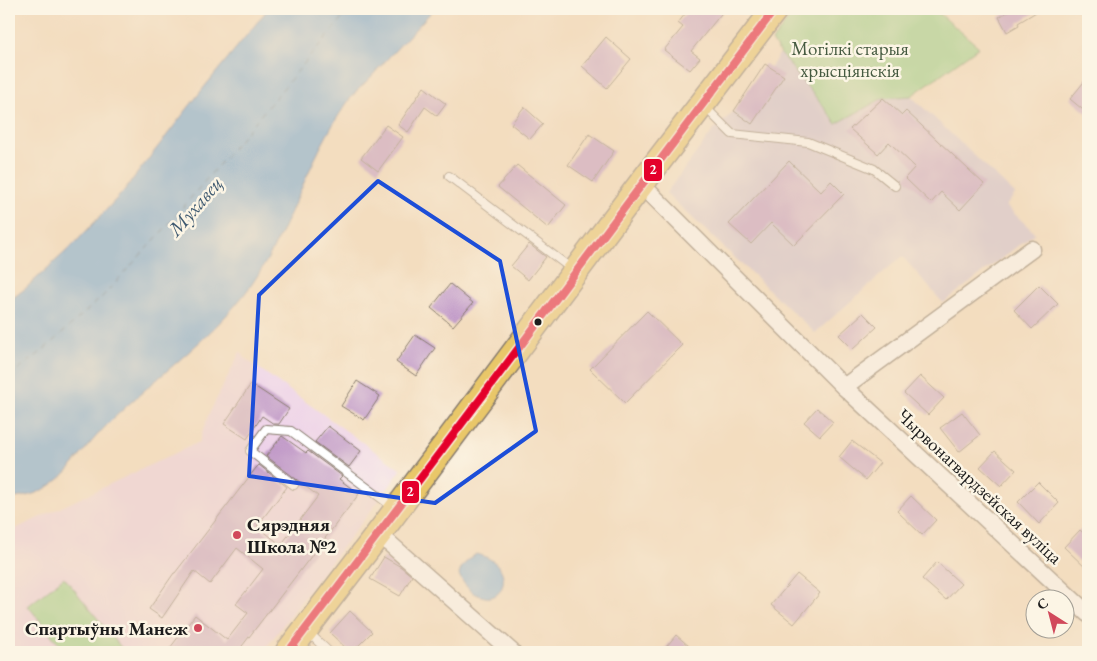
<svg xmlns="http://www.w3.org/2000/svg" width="1097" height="661" viewBox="0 0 1097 661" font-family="'EB Garamond',serif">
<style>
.built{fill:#edd1e9}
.industrial{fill:#ccbfd4}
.green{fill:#94d187;stroke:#587652}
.water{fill:#69a6da;stroke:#42617b}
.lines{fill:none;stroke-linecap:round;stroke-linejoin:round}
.ferry{stroke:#3f5a71;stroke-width:1;stroke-dasharray:6 5;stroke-linecap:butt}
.building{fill:#c098c8}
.service-casing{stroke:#887c6e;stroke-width:10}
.minor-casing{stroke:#887c6e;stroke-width:19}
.primary-casing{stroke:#887c6e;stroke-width:28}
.service{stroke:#fff;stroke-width:8}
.minor{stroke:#fff;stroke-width:16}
.primary{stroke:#e9c769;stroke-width:25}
.bus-1-casing{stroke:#fcf5e5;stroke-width:11}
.bus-1{stroke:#e4002b;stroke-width:8}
.marked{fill:none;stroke:#1d4ed8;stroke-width:4;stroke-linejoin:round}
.bus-dot{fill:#1c1c1c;stroke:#fcf5e5;stroke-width:2}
.poi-dot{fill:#d1495b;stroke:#fcf5e5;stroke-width:2}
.labels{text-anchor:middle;stroke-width:5;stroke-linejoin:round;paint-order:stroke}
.park-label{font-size:19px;fill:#465b41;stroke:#fcf5e5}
.street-label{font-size:19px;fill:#1c1c1c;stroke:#fcf5e5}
.poi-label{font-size:19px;font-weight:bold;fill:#1c1c1c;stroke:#fcf5e5;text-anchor:start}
.water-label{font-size:20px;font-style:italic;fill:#3f5a71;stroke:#fcf5e5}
.line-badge{stroke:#fcf5e5;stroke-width:2}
.badge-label{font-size:14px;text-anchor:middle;font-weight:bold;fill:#fff}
</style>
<rect width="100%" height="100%" fill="#fcf5e5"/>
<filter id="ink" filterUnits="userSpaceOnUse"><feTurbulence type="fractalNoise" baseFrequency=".02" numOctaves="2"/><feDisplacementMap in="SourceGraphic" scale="10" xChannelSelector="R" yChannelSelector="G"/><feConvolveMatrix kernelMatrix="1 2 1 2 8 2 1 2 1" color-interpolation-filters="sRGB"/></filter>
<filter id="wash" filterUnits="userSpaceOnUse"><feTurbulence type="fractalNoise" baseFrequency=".0096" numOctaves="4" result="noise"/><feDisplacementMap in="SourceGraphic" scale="20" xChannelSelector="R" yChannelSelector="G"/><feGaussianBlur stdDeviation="1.12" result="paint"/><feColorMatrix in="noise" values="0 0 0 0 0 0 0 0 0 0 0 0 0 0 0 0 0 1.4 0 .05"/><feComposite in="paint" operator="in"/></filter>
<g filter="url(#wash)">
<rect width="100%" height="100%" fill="#f3ddbf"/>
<!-- built -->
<polygon class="built" points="240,352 247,360 401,470 381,498 326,568 263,652 9,652 9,532 199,442 208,416"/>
<!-- industrial -->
<polygon class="industrial" points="780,53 831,116 836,124 883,98 911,96 1015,194 1006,206 1035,233 943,303 902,256 815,333 666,193 713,131 734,111 765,64 771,67"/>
<!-- green -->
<g class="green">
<polygon points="796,9 934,9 979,47 911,96 883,98 836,124 831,116 780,53 772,41"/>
<polygon points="64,577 124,651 122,652 65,652 28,606"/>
</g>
<!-- water -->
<g class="water">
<path d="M268 9H434C413 32 391 54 370 78 362 86 353 94 347 103 307 159 291 228 252 284 213 339 155 377 108 424 101 431 94 439 88 446 76 461 65 477 48 487 36 495 22 497 9 499V301L26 288 75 243 122 193 205 86Z"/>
<path d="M476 554C485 556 494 560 499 567 509 580 501 603 481 596 477 595 474 594 471 591 466 587 462 581 459 575 461 565 468 560 476 554Z"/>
</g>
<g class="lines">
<!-- ferry -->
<polyline class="ferry" points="9,376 40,353 102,297 168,225 350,9"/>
</g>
<g id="blocks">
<!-- building -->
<g class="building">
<polygon points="689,9 725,9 691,51 700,58 690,70 664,50 683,27 678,23"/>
<polygon points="1013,9 1041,9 1018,23 1019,25 1007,32 999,17"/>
<polygon points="606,37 631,59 607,88 582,66"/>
<polygon points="765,64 784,76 752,124 734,111"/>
<polygon points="1088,77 1088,114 1070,99"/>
<polygon points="424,87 446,104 437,116 425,107 408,132 398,125"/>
<polygon points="883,98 902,115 906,111 984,184 960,210 941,192 931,203 905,178 915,167 889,142 878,154 850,129"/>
<polygon points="524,107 543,124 530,139 511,124"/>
<polygon points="386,125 403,137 378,171 361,158"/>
<polygon points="589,134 614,151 593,182 568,165"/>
<polygon points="789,161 821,192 831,181 844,194 794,245 771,223 751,244 729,224"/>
<polygon points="517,165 566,205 548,228 498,187"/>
<polygon points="529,244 546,257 528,280 511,266"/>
<polygon points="450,284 473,303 453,326 431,308"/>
<polygon points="1039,285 1058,304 1032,329 1014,310"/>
<polygon points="647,311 682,345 625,403 590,369"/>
<polygon points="863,313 877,327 853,349 839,335"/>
<polygon points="415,335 435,348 416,376 396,362"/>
<polygon points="920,376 944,398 928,415 904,393"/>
<polygon points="357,381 380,396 364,420 341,406"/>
<polygon points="251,384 289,409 279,424 274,424 262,416 247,439 224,424"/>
<polygon points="817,408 833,422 820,436 804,422"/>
<polygon points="962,412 980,435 959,452 940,428"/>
<polygon points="328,426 361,451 349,467 315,442"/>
<polygon points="282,436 306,453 308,451 342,476 339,479 359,494 239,650 243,652 167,652 195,615 227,640 248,613 236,604 263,569 237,548 210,584 194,571 162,618 149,609 174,573 175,573 256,468 259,465 287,487 257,526 281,545 318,496 266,456"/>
<polygon points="852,441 880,463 866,480 839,457"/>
<polygon points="995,451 1016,470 1001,486 980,467"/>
<polygon points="1038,482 1059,503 1039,524 1018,502"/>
<polygon points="911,496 936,520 922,535 897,511"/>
<polygon points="1080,530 1088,537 1088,570 1064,547"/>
<polygon points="384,557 401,567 412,576 400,596 370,579"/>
<polygon points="937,562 961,584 946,600 922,579"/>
<polygon points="797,574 820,593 794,624 771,605"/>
<polygon points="350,611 372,632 352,652 350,652 330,633"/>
<polygon points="676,635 696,652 662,652"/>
</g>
</g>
</g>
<g filter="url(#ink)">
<use href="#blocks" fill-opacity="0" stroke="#887c6e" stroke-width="1"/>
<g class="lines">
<defs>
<g id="service">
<polyline points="704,106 732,134 808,142 874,169 895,186"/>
<polyline points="449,176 573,270"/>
<polyline points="294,485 250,451 266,429 291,431 393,507"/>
<polyline points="307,631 329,652"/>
</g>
<g id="minor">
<polyline points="641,184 844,387 1088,614"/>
<polyline points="844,387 1032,249"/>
<polyline points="377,536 389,543 512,652"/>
</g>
<polyline id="primary" points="288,652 377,536 641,184 775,9"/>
</defs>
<!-- service casing -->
<use href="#service" class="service-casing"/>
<!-- minor casing -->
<use href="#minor" class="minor-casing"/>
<!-- primary casing -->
<use href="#primary" class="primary-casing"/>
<!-- service -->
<use href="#service" class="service"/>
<!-- minor -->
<use href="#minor" class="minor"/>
<!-- primary -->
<use href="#primary" class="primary"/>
<defs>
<path id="bus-1" d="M288 652C452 439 612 222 775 9"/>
</defs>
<!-- bus-1 casing -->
<use href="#bus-1" class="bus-1-casing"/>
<!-- bus-1 -->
<use href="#bus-1" class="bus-1"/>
</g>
</g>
<!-- marked area -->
<path d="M0 0H1097V661H0ZM378 181 500 261 536 431 435 503 249 476 259 295Z" fill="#f3ddbf" fill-opacity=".55" fill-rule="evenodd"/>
<path class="marked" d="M378 181 500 261 536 431 435 503 249 476 259 295Z"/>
<!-- markers -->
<circle class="bus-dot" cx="538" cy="322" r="4.5"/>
<g class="poi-dot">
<circle cx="237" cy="535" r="5"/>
<circle cx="198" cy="628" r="5"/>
</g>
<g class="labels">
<!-- park labels -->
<g class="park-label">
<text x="850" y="55">Могілкі старыя<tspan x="850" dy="22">хрысціянскія</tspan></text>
</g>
<!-- street labels -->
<g class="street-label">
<text transform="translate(980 486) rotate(43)" y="7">Чырвонагвардзейская вуліца</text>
</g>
<!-- poi labels -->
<g class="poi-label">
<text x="247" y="531">Сярэдняя<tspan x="247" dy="22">Школа №2</tspan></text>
<text x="188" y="635" text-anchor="end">Спартыўны Манеж</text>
</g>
<!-- water labels -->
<g class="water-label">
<text transform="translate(195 206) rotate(-49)" y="7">Мухавец</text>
</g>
</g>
<g class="line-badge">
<rect x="643" y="158" width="20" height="24" rx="5" fill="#e4002b"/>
<rect x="401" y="480" width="19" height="24" rx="5" fill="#e4002b"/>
</g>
<g class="badge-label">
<text x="653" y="174">2</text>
<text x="410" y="496">2</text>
</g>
<!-- margin -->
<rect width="1097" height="661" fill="none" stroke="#fcf5e5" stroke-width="30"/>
<!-- north arrow -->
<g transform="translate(1050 614) rotate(324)"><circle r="24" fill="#fcf5e5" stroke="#a29e95"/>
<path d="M0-4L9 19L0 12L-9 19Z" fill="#d1495b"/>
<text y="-8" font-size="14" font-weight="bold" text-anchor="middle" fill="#1c1c1c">С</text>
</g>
</svg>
